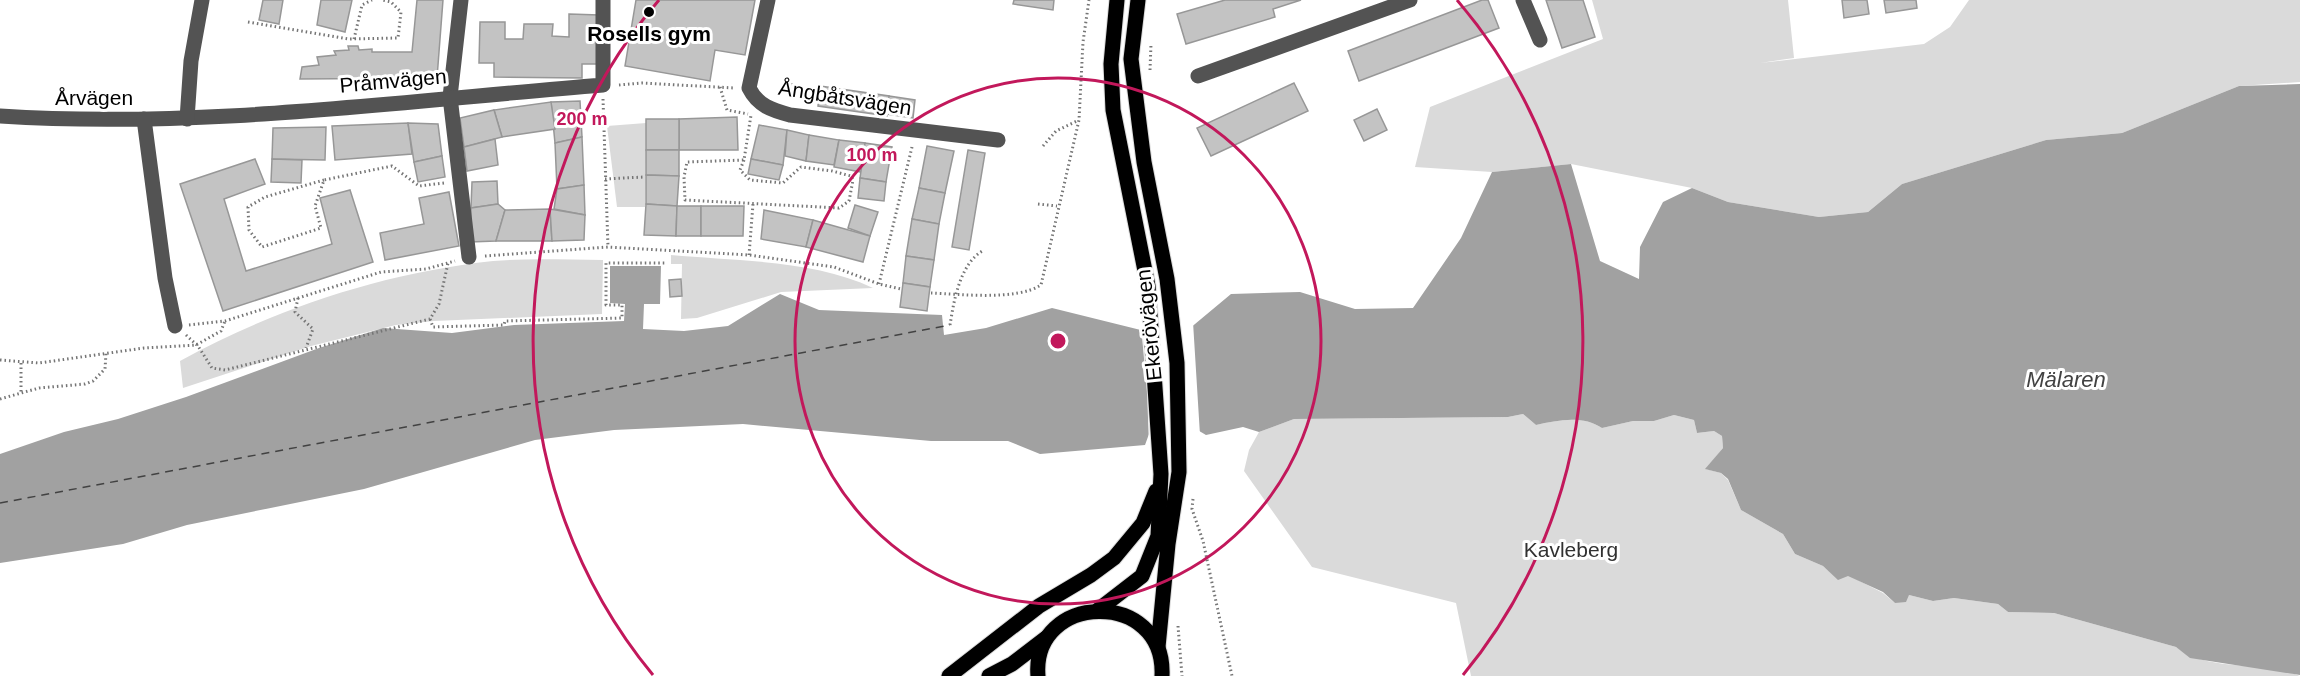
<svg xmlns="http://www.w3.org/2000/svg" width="2300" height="676" viewBox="0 0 2300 676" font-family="Arial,sans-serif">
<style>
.green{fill:#dadada}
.water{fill:#a1a1a1}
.pier{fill:#fff}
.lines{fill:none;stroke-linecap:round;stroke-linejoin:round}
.ferry{stroke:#424242;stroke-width:1.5;stroke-dasharray:8 6;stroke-linecap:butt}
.building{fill:#c3c3c3;stroke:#979797;stroke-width:1.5}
.major-casing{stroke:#dbdbdb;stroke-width:17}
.path{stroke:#757575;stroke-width:3;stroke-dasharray:1.5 3;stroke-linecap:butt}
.minor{stroke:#535353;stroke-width:15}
.major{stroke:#000;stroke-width:15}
.ring{fill:none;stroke:#c2185b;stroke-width:3}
.poi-dot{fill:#000;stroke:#fff;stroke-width:2}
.labels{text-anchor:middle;stroke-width:6;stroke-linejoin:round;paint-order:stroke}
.poi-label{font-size:21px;font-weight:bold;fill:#000;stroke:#fff}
.street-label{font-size:21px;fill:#000;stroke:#fff}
.park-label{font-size:21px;fill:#313131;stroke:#fff}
.water-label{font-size:22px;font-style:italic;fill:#424242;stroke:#fff}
.centre{fill:#c2185b;stroke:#fff;stroke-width:3}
.ring-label{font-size:18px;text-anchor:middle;font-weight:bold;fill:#c2185b;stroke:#fff;stroke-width:6;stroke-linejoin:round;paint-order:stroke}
</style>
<rect width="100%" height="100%" fill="#fff"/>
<!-- green -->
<g class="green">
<polygon points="1592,0 1788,0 1794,58 1760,63 1924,44 1950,27 1969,0 2300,0 2300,82 2239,86 2122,133 2046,140 1902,184 1868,212 1819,217 1728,202 1692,188 1571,164 1492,172 1415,167 1430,107 1603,39"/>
<polygon points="646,123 645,207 617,207 607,126"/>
<path d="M671 255C736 261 815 260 873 288L781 292 697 318 681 319 682 264H671Z"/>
<path d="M603 260 602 314 434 321 396 325 311 346 183 388 180 361C277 308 383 273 493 261 529 258 567 260 603 260Z"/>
<path d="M1523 414 1536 425C1558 420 1583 415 1602 428L1633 421H1654L1674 415 1694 420 1697 433 1714 431 1722 436 1723 448 1706 469 1721 473 1728 480 1741 510 1783 534 1795 554 1823 566 1838 579 1848 575 1883 593 1895 603 1909 595 1933 601 1954 598 1998 604 2008 612 2054 613 2176 647C2210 673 2262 660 2300 676H1471L1456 603 1312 567 1244 471 1249 450 1259 432 1294 419 1508 417Z"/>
</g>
<!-- water -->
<path class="water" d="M2300 84V675L2190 658 2176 647 2054 613 2008 612 1998 604 1954 598 1933 601 1909 595 1906 602 1895 603 1883 592 1848 576 1838 580 1823 566 1795 554 1783 534 1741 510 1728 479 1721 473 1705 469 1723 448 1722 436 1714 431 1697 433 1694 420 1674 415 1654 421H1633L1602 428C1583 415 1558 420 1536 425L1523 414 1508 417 1294 419 1259 432 1243 427 1206 435 1172 415 1157 412 1145 445 1040 454 1008 441H931L743 424 614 430 535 440 364 489 187 525 123 544 0 563V454L64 432 118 419 186 397 319 348 383 328 452 333 514 325 624 321 625 304 610 303V266H661L660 304H644L643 329 684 331 728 326 780 294 819 310 942 315 944 335 986 328 1052 308 1177 339 1231 294 1300 292 1355 309 1413 308 1461 238 1492 172 1571 164 1600 261 1639 279 1640 247 1663 202 1692 188 1728 202 1819 217 1868 212 1902 184 2046 140 2122 133 2239 86Z"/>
<!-- pier -->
<polygon class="pier" points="1193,322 1200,435 1171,418 1159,415 1149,445 1147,391 1141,326 1176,336"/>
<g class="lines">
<!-- ferry -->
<polyline class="ferry" points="0,503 950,325"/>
</g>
<!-- building -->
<g class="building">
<polygon points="263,0 283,0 279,24 259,20"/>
<polygon points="321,0 352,0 345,32 317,25"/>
<polygon points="417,0 443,0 437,78 300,79 302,67 319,65 317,57 336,55 334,51 349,50 348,46 358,46 359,50 372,49 372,52 412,52"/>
<polygon points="636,0 755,0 745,55 715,50 710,81 625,66"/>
<polygon points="1014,0 1054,0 1053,10 1013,4"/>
<polygon points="1225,0 1301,0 1273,9 1275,17 1186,44 1177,14"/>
<polygon points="1482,0 1488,0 1499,28 1359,81 1348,51"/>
<polygon points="1546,0 1583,0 1595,37 1562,48"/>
<polygon points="1842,0 1867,0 1869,14 1844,18"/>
<polygon points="1884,0 1916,0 1917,8 1886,13"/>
<polygon points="569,14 599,15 598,64 582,64 582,78 494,77 494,63 479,63 480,22 505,22 505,39 523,39 524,24 553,24 552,36 569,37"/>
<polygon points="785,83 793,84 791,94 784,93"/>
<polygon points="1294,83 1308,111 1211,156 1197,128"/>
<polygon points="820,86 889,96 887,116 818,106"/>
<polygon points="889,96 915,100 913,118 887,114"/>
<polygon points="580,101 582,137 555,143 551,102"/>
<polygon points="551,102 555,129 502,137 494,110"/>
<polygon points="1377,109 1387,130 1364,141 1354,120"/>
<polygon points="494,110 502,137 464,147 460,118"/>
<polygon points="737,117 738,150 679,150 679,119"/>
<rect x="646" y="119" width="33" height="31"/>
<polygon points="408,123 412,154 335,160 332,126"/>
<polygon points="408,123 438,124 442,156 414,162"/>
<polygon points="759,125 787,130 783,165 751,159"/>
<polygon points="326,127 325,160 272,159 273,128"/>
<polygon points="787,130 809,135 806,161 785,156"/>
<polygon points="809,135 839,140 834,165 806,161"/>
<polygon points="582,137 584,185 557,189 555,143"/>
<polygon points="495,139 498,165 467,171 464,147"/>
<polygon points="839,140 865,143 861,172 834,167"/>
<polygon points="865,143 892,147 886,182 860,178"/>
<polygon points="927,146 954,151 945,193 919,188"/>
<polygon points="646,150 679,150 679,176 646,175"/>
<polygon points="968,150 985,153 969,250 952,247"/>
<polygon points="442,156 445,177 418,182 414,162"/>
<polygon points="255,159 265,184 224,199 246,271 332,244 320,198 350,190 373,262 223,311 180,184"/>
<polygon points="272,159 302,160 301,183 271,182"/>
<polygon points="751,159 783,165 779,180 748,174"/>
<polygon points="646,175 679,176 677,206 646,204"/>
<polygon points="860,178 886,182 884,201 858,198"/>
<polygon points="497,181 498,204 471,208 472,182"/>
<polygon points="584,185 585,215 554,209 557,189"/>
<polygon points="919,188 945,193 939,224 912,219"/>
<polygon points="449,192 459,246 385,260 380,233 424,224 419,198"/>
<polygon points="498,204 505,210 496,241 470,242 471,208"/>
<polygon points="646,204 677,206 676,236 644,235"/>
<polygon points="855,205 878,212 870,236 848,228"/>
<polygon points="677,206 701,206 701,236 676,236"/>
<polygon points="701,206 744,206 743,236 701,236"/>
<polygon points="550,209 552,241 496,241 505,210"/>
<polygon points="550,209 585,215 584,240 552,241"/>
<polygon points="764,210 813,220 806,247 761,239"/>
<polygon points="912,219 939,224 934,260 906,256"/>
<polygon points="813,220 870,236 863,262 806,247"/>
<polygon points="906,256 934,260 930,287 903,283"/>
<polygon points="681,279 682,296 670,297 669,280"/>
<polygon points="903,283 930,287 927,311 900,307"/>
</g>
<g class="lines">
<defs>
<g id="major">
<polyline points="1138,0 1131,59 1144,162 1167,279 1177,363 1179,472 1168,544 1158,647"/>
<polyline points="1098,610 1142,576 1158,536 1161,474 1148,286 1113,110 1111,64 1117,0"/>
<polyline points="949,676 1039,606 1091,575 1114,558 1143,523 1156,491"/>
<polyline points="989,676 1012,664 1046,638"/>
<path d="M1038 676C1031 592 1166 588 1162 676"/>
</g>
</defs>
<!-- major casing -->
<use href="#major" class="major-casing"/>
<!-- path -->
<g class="path">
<polyline points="248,22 348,39 398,38 401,12 391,2 382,0"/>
<polyline points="354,39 362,5 372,0"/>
<polyline points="1150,70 1151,44"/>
<polyline points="619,85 642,83 735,88"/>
<polyline points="720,87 727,110 748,114"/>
<polyline points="603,99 608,247"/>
<polyline points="1043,146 1056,131 1077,121"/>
<polyline points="744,160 740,170 750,180 783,183 801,167 832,171 851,176 853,180 849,201 839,208 685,200 684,177 687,162 744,160 751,115"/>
<polyline points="605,179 644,177"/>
<polyline points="324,180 265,197 248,207 249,230 262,247 321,228 315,206 324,180 392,166 419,186 444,183"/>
<polyline points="1038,204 1057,206"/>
<polyline points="749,255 753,204"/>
<polyline points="485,256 608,247 749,255 834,267 879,284 901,289"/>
<polyline points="879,284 912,147"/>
<path d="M931 293C960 294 1016 301 1041 285L1079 120 1083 42 1089 0"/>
<polyline points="298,298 295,312 313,329 306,348"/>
<polyline points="430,319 433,327 504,325 505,321 622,318 622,305 606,305 606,263 666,263"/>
<polyline points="189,325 225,321 381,272 426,269 455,261"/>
<path d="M950 325C954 300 960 263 984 250"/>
<polyline points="186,335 198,346 212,368 225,370 430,319 439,304 448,263"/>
<polyline points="0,360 39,363 144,348 196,345 221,331 225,321"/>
<polyline points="21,363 21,393"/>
<polyline points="0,399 39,388 85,384 93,381 105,369 106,353"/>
<polyline points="1193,499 1192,509 1203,541 1232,676"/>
<polyline points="1178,626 1182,676"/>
</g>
<!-- minor -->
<g class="minor">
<polyline points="461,0 450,97 469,257"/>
<path d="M768 0 749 88C758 106 772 110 790 115L998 140"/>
<polyline points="1523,0 1540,40"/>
<polyline points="1198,76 1410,0"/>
<path d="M0 116C200 129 404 101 603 85V0"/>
<polyline points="144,119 165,278 175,326"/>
<polyline points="187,119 191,61 202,0"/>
</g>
<!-- major -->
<use href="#major" class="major"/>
</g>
<!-- distance rings -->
<g class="ring">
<circle cx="1058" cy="341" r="263"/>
<path d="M653 675A525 525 0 0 1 659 0M1457 0A525 525 0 0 1 1463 675"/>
</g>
<!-- markers -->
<circle class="poi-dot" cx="649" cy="12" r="6"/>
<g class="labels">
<!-- poi labels -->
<g class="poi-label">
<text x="649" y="41">Rosells gym</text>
</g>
<!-- street labels -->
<g class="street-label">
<text transform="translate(393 81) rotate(-5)" y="7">Pråmvägen</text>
<text x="94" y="105">Årvägen</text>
<text transform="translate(845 98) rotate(9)" y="7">Ångbåtsvägen</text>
<text transform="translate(1149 325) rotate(-96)" y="7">Ekerövägen</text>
</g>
<!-- park labels -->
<g class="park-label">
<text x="1571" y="557">Kavleberg</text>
</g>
<!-- water labels -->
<g class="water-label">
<text x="2066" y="387">Mälaren</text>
</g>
</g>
<circle cx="1058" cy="341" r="9" class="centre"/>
<g class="ring-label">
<text x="582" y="125">200 m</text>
<text x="872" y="161">100 m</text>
</g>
</svg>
